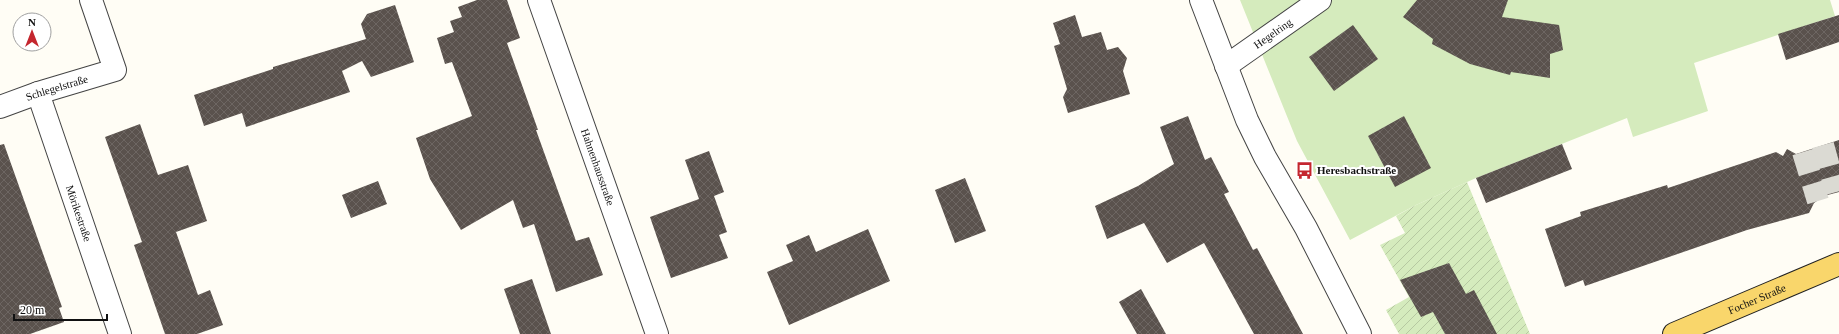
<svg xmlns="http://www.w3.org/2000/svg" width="1839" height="334" viewBox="0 0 1839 334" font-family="'Times New Roman',serif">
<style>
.grass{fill:#d5ebbd}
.garden{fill:url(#garden-furrows)}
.building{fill:url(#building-cross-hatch)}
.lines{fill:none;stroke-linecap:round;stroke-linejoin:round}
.minor-tunnel{stroke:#dbdad3;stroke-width:22;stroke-dasharray:22 11;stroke-linecap:butt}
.minor-casing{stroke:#444;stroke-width:24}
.major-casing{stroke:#222;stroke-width:24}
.minor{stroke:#fff;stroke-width:22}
.major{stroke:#f9d66b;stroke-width:22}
.labels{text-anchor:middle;stroke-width:4;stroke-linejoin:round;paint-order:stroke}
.street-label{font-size:11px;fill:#111;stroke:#fff}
.poi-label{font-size:11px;font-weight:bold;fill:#111;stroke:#fff;text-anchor:start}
</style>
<defs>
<pattern id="garden-furrows" width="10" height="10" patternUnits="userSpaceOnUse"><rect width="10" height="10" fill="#d5ebbd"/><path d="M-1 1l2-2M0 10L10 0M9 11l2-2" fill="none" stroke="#b6c8a1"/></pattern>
<pattern id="building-cross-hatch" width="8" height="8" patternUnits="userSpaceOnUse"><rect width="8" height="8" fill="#5a524d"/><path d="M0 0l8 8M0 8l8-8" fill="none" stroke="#6d6662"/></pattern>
</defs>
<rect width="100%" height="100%" fill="#fffdf5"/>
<!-- grass -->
<polygon class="grass" points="1240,0 1830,0 1835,16 1694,63 1708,111 1633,137 1627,118 1476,178 1416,205 1350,240 1297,141"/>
<!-- garden -->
<polygon class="garden" points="1467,182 1530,334 1399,334 1386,310 1409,297 1380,245 1405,233 1396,216 1416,205"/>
<!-- building -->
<g class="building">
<polygon points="477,0 507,0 520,38 507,43 538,130 536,130 576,241 589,237 603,275 556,292 534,224 523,228 513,200 461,230 430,179 416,138 472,116 452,62 445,64 437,38 454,32 450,21 462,17 458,7"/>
<polygon points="1417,0 1508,0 1502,17 1559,25 1563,50 1550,54 1550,78 1511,72 1510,75 1470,64 1432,44 1433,39 1403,17"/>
<polygon points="395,5 414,62 371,77 362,61 342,71 350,92 246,127 242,113 204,126 194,95 273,69 273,67 366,39 361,24 367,14"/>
<polygon points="1075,15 1082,37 1101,32 1107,50 1118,47 1127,58 1123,71 1130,94 1068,113 1063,97 1067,89 1054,46 1060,44 1053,23"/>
<polygon points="1839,15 1839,42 1786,60 1778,34"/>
<polygon points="1353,25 1378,59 1334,91 1309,57"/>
<polygon points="1188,116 1205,160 1211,157 1229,192 1224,194 1253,250 1257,248 1303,334 1254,334 1204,243 1167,263 1144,223 1107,239 1095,206 1138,186 1174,164 1160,127"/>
<polygon points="1404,116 1431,168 1395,187 1368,136"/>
<polygon points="140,124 158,175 188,165 207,221 176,232 198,295 210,290 223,325 197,334 165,334 134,245 142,242 105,137"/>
<polygon points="1839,140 1839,192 1824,196 1814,203 1809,213 1747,230 1585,286 1583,280 1565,287 1545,229 1581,216 1580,212 1667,185 1668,188 1776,152 1783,156 1787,149 1796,154"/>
<polygon points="4,144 62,307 59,308 64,322 30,334 0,334 0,145"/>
<polygon points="1562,144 1572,169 1486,203 1476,178"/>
<polygon points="709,151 724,192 714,196 727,232 719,235 728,258 671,278 650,217 699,199 685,160"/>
<polygon points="965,178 986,231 955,243 935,190"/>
<polygon points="378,181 387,204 351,218 342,195"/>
<polygon points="868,229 890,281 789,325 767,272 793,261 786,245 809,235 816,252"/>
<polygon points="1449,263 1466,294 1474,290 1497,334 1445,334 1433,312 1421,317 1400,280"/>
<polygon points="532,279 551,334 520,334 504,289"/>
<polygon points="1141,289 1166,334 1137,334 1119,302"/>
</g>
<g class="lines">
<!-- minor-tunnel -->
<g class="minor-tunnel">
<polyline points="1823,145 1836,192"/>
<polyline points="1803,152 1818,201"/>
</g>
<defs>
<g id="minor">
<path id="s1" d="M539 0 657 334"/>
<polyline points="1201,0 1247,120 1265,157 1306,228 1360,334"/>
<path id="s2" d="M1226 66 1320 0"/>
<path id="s3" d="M38 93 120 334"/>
<path id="s4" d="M0 107 38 93 115 70 91 0"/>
</g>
<g id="major">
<path id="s5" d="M1674 334 1839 264"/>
</g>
</defs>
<!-- minor casing -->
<use href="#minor" class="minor-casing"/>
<!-- major casing -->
<use href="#major" class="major-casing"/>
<!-- minor -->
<use href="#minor" class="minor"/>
<!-- major -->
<use href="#major" class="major"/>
</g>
<!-- icons -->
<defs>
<symbol id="bus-bare" viewBox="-9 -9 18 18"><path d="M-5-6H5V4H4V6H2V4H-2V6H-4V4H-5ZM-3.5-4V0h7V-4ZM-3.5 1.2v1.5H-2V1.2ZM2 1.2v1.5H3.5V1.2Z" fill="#c4262e" stroke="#fff" stroke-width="2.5" paint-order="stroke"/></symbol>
</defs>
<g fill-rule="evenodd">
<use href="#bus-bare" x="1292" y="158" width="25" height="25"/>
</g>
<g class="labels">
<!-- street labels -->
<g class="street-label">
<text dy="4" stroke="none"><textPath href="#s2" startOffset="57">Hegelring</textPath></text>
<text dy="4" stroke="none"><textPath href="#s4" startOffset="60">Schlegelstraße</textPath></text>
<text dy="4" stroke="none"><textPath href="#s1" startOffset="177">Hahnenhausstraße</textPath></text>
<text dy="4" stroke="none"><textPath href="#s3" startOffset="127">Mörikestraße</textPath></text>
<text dy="4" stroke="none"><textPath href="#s5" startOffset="90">Focher Straße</textPath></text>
</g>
<!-- poi labels -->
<g class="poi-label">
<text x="1317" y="174">Heresbachstraße</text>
</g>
</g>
<!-- north arrow -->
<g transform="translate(32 32)"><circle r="19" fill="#ffffff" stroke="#a0a0a0"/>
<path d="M0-3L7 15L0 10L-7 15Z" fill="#c4262e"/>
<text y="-6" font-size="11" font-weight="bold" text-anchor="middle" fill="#111111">N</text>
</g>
<!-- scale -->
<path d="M14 314v6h93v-6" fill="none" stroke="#111111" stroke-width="2"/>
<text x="20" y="314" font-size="12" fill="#111111" stroke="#ffffff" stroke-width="3" paint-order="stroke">20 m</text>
</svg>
